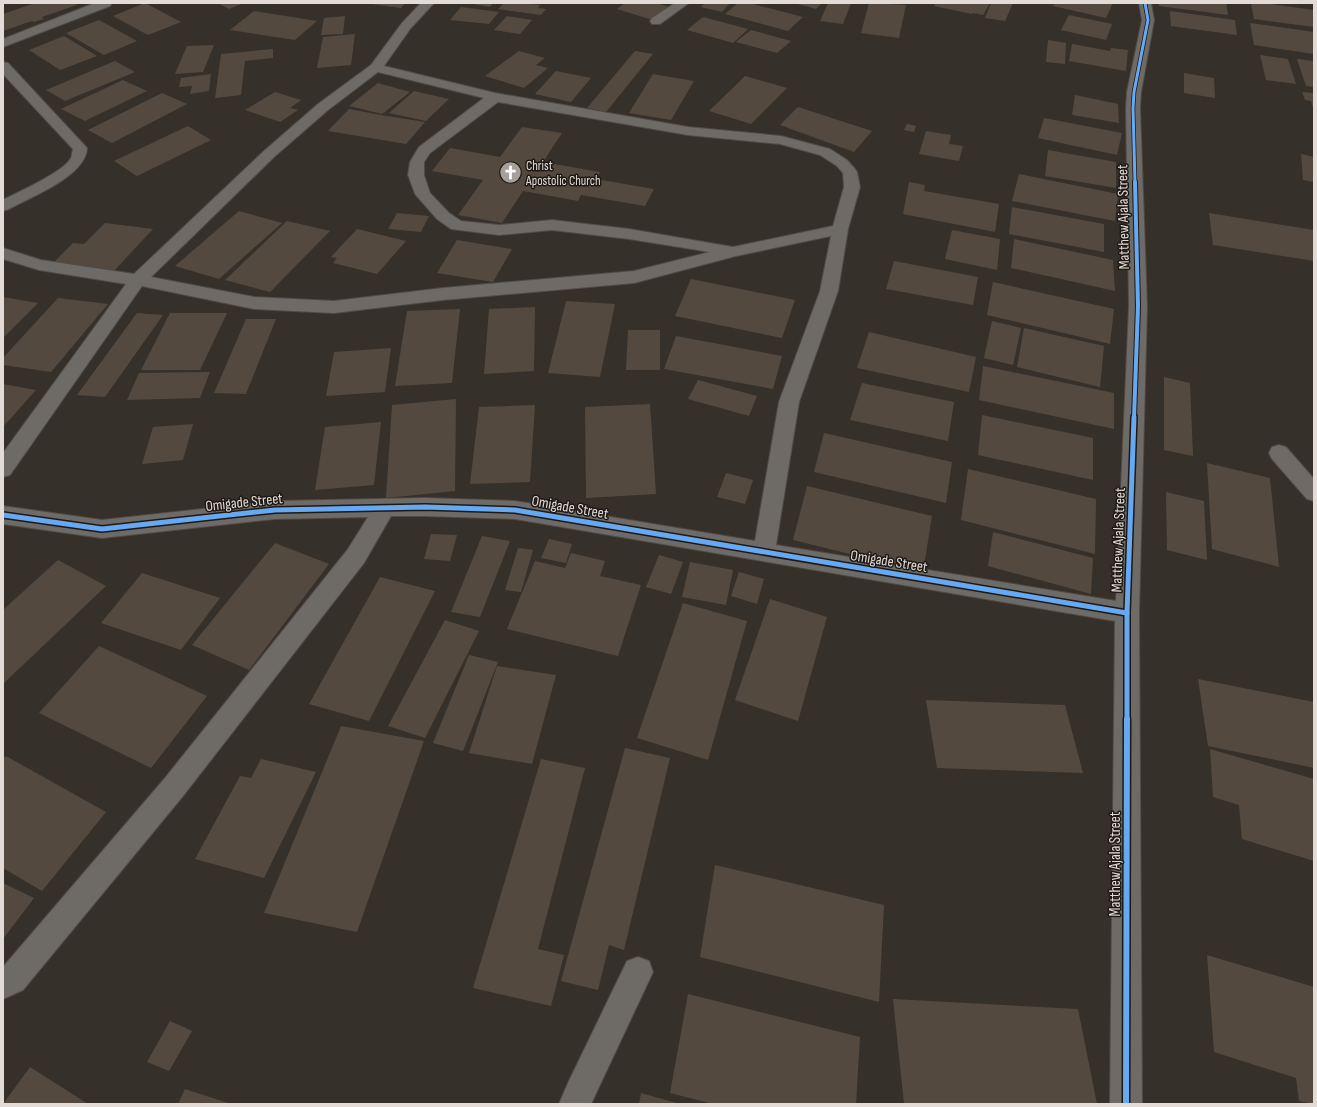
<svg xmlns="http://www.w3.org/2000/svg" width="1317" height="1107" viewBox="0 0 1317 1107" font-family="'Sofia Sans Condensed',sans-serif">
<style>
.building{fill:#54493f}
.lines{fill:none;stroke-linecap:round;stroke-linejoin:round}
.minor-casing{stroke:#514b47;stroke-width:2}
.minor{fill:#6e6a66;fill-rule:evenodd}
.cycleway-far3-casing{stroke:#1e1915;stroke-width:4.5}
.cycleway-far2-casing{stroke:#1e1915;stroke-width:6}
.cycleway-far1-casing{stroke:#1e1915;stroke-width:8}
.cycleway-casing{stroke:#1e1915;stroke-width:9}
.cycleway-far3{stroke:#66a8f1;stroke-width:3}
.cycleway-far2{stroke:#66a8f1;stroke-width:4}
.cycleway-far1{stroke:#66a8f1;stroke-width:5}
.cycleway{stroke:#66a8f1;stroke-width:6}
.labels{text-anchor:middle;stroke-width:3;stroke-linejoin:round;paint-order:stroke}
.far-poi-label{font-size:13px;fill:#e3dbd6;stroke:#1e1915;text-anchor:start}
.street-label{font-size:15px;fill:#e3dbd6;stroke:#1e1915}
</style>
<rect width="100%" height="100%" fill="#36302b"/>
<!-- building -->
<g class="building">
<polygon points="35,3 75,3 77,5 42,17 44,19 34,22 32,21 3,31 3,14"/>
<polygon points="145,3 181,22 148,35 113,16"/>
<polygon points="218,3 244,3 229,9"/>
<polygon points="364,3 405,3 401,8"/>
<polygon points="468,3 493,3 490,7"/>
<polygon points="504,3 523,3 540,5 538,8 546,9 541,15 498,9"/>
<polygon points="625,3 656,3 673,8 656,21 617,9"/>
<polygon points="705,3 730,3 722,12 701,7"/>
<polygon points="738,3 749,3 803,17 788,31 725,14"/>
<polygon points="794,3 822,3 816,9"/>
<polygon points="828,3 851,3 843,24 820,21"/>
<polygon points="869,3 906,5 899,38 861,33"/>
<polygon points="936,3 990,3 983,15 973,13 972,14 934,6"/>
<polygon points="991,3 1013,3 1005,21 985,18"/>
<polygon points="1055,3 1113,3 1106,18 1053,6"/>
<polygon points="1159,3 1226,3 1228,15 1159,6"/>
<polygon points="1251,3 1262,3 1314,10 1314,27 1254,19"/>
<polygon points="461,7 499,12 489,24 450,20"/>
<polygon points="254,11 317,21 295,40 230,30"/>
<polygon points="1170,11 1235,20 1237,35 1171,26"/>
<polygon points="1069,15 1112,24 1106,40 1061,30"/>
<polygon points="345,16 343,34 321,35 324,18"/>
<polygon points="507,16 532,20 520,34 494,30"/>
<polygon points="703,17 748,29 733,43 687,30"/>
<polygon points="99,20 137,41 104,55 66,33"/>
<polygon points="1250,23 1314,32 1314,54 1254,45"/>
<polygon points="751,30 791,41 777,53 736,42"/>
<polygon points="355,34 351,65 317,68 323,37"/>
<polygon points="64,36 97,56 60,70 29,50"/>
<polygon points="1048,40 1066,43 1065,64 1046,62"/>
<polygon points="1072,44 1110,51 1111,48 1128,50 1126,71 1069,61"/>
<polygon points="214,45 203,72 175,74 187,46"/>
<polygon points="273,49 273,58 245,61 241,95 215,98 221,54"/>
<polygon points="519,51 545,58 536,65 548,68 524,88 485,76"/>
<polygon points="635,51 653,54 606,112 587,108"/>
<polygon points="1260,55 1288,59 1296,84 1266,80"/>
<polygon points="1297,59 1314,61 1314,87 1306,86"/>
<polygon points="115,61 135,72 65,101 46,90"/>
<polygon points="556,71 591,78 571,102 535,94"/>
<polygon points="1184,73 1214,78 1215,98 1184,93"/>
<polygon points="211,74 209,91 190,94 192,86 179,87 181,78"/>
<polygon points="653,74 694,81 671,120 629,113"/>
<polygon points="745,76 787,88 751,124 709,111"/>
<polygon points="123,80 147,91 85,121 61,109"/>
<polygon points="378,83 410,92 382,114 349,106"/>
<polygon points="414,91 449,99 426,121 389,113"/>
<polygon points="275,92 301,100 290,108 298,110 280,122 245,110"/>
<polygon points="1302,92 1314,93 1314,110 1311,101 1305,100"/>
<polygon points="162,93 187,104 112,143 88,130"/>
<polygon points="1075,95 1118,104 1119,123 1072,115"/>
<polygon points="798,107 872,131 854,152 780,125"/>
<polygon points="349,109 381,115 425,122 406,144 328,131"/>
<polygon points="1044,118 1122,133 1117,155 1038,138"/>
<polygon points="907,124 916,126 914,132 904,130"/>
<polygon points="188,126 211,140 137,176 114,161"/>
<polygon points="522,127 562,133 543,162 600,172 596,179 654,189 645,206 581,195 578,201 523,191 502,223 458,215 483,180 432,171 450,148 500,157"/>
<polygon points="926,131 951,135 949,144 963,146 959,161 919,154"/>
<polygon points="1048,150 1116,162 1116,188 1045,176"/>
<polygon points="1301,154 1314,157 1314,182 1303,180"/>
<polygon points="1019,174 1118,194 1115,221 1012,201"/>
<polygon points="909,182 925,185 924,191 999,204 995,232 903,214"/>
<polygon points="1012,207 1104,224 1104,252 1009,234"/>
<polygon points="239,211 282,223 219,279 175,266"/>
<polygon points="397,213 429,216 421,232 388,229"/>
<polygon points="1209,213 1314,230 1314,261 1213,245"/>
<polygon points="287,221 330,231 270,292 225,280"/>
<polygon points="105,223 153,229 114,271 54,262 73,243 84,244"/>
<polygon points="357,229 406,241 377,274 333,263 337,258 331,257"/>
<polygon points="952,230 1000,239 997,270 945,259"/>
<polygon points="1014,239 1113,260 1115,291 1011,268"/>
<polygon points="457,240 512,249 493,282 437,273"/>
<polygon points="894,261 978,277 973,305 886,289"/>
<polygon points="691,279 795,300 782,338 675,316"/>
<polygon points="993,282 1114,309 1110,344 987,315"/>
<polygon points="3,297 38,303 3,338"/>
<polygon points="58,298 108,304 51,372 3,365 3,358"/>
<polygon points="566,301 615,304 600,377 548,373"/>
<polygon points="535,307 534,371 484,374 489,309"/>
<polygon points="460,309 452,383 395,386 407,311"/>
<polygon points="137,313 163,315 105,397 77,395"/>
<polygon points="170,313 227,313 200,370 141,370"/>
<polygon points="246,319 276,319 246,394 214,393"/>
<polygon points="992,321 1021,328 1013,365 984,358"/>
<polygon points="1024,328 1104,346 1100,387 1017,367"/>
<polygon points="628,330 660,330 660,370 626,370"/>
<polygon points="869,332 976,357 969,392 857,368"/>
<polygon points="676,336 782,356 773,389 664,369"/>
<polygon points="391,348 385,392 326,396 334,352"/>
<polygon points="983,366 1114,393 1114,429 979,400"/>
<polygon points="210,372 200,398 127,400 139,373"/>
<polygon points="1164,377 1190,383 1193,456 1164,450"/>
<polygon points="698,380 757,396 749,416 688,399"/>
<polygon points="862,383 954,402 948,441 850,420"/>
<polygon points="3,384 36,390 3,427"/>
<polygon points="456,399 455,491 386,498 392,405"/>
<polygon points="650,404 656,494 586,498 585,407"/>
<polygon points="535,405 530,482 470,484 479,407"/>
<polygon points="982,415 1093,438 1093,480 978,455"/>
<polygon points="381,422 374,485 315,490 325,427"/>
<polygon points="193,424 183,460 142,464 153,427"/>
<polygon points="824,433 952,462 946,503 814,472"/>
<polygon points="1207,463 1270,478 1279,567 1212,549"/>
<polygon points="968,469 1096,499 1095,554 961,520"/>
<polygon points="726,473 753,480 745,504 717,497"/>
<polygon points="807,486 932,516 923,572 793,540"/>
<polygon points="1166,492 1204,501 1207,560 1167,550"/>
<polygon points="993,532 1093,558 1091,594 988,566"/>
<polygon points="431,534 457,535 450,561 424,559"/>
<polygon points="482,536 510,541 480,617 451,612"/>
<polygon points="549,539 572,544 566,563 541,558"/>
<polygon points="275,543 329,564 249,670 192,645"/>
<polygon points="518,548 533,550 521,592 505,590"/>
<polygon points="571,553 605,561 600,576 641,585 618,656 507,629 535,561 565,568"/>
<polygon points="659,555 683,562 671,594 646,587"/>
<polygon points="58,560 106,586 3,684 3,610"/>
<polygon points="690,562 733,570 726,605 682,597"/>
<polygon points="739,572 764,579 757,604 731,596"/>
<polygon points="142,573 220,598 181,650 101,623"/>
<polygon points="380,577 435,591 369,721 309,704"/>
<polygon points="770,599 827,617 798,721 735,700"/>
<polygon points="683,603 747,621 708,760 637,738"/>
<polygon points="445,620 479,631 425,738 388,726"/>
<polygon points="99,646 207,696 151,768 39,713"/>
<polygon points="469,655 498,662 463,751 433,743"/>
<polygon points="497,666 556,675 532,764 469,753"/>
<polygon points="1198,679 1314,702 1314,768 1208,746"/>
<polygon points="926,700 1065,705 1083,773 937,768"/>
<polygon points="341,726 424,741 357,932 264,913"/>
<polygon points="625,748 670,758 624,950 609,945 598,990 561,981"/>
<polygon points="1210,749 1314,779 1314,861 1242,839 1239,805 1213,797"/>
<polygon points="6,756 106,812 42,891 3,868 3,759"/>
<polygon points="261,759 316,772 264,878 195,859 240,776 251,778"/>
<polygon points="541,759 585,768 538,949 564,955 551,1006 473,988"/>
<polygon points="715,865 884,905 879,1002 700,957"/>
<polygon points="3,883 34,898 3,939"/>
<polygon points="1207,955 1314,987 1314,1104 1299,1101 1296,1078 1214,1052"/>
<polygon points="688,994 860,1037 856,1104 713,1104 670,1093"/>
<polygon points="893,999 1078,1009 1097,1104 904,1104"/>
<polygon points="170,1021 192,1031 169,1071 147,1062"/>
<polygon points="30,1067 88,1104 3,1104"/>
<polygon points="185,1089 231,1104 178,1104"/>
<polygon points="641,1093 680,1104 639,1104"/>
</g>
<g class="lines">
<defs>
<g id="minor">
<polygon points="95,3 112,3 110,6 3,47 3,39"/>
<path d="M421 3H434L410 29 384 66 495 93 688 127 781 136 830 149 847 160 855 169 857 172 860 187 848 229 838 291 799 402 776 545 1116 601 1129 306 1126 108 1127 92 1142 20 1139 3H1151L1154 20 1141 92 1140 108 1147 306 1139 613 1142 1104H1110L1115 621 515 519 425 516H391L364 563 183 796 23 990 3 999V967L165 778 348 549 368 517 275 519 102 538 3 524V506L102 520 275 501 425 498 515 501 755 541 779 402 820 291 831 236 736 256 634 283 443 300 334 313 254 309 142 286 10 475 3 477V453L126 284 39 270 3 259V248L41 260 134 274 264 151 318 104 371 65 402 23ZM378 72 484 98 419 147 410 162 408 175 415 194 437 219 451 229 499 235 552 230 629 239 710 252 634 271 443 288 334 301 254 297 151 277 274 157 328 110ZM498 102 688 135 780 144 820 155 837 166 843 173 844 187 833 226 733 247 629 229 552 220 499 225 461 221 449 213 430 193 424 175V162L430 153Z"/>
<polygon points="675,3 689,3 660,24 652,24 650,21 652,18"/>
<path d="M3 62 8 63 87 148C86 176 31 197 9 209L3 211V200C18 192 64 172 71 158 72 155 72 152 73 149L3 74Z"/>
<polygon points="1279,445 1286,447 1314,479 1314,501 1307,499 1272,459 1269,453 1272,447"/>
<polygon points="638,957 649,961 653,972 591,1104 559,1104 568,1083 627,961"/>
</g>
</defs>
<!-- minor casing -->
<use href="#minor" class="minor-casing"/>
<!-- minor -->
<use href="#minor" class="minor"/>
<defs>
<polyline id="cycleway-far3" points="1135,183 1133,108 1134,92 1148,20 1145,3"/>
<polyline id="cycleway-far2" points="1134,418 1138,306 1135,182"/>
<g id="cycleway-far1">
<polyline points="3,515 102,529 275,510 425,507 515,510 1127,613"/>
<polyline points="1127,720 1127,613 1134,417"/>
</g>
<polyline id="cycleway" points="1126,1104 1127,719"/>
</defs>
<!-- cycleway-far3 casing -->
<use href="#cycleway-far3" class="cycleway-far3-casing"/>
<!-- cycleway-far2 casing -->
<use href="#cycleway-far2" class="cycleway-far2-casing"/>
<!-- cycleway-far1 casing -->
<use href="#cycleway-far1" class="cycleway-far1-casing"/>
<!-- cycleway casing -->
<use href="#cycleway" class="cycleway-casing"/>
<!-- cycleway-far3 -->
<use href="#cycleway-far3" class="cycleway-far3"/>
<!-- cycleway-far2 -->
<use href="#cycleway-far2" class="cycleway-far2"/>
<!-- cycleway-far1 -->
<use href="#cycleway-far1" class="cycleway-far1"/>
<!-- cycleway -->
<use href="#cycleway" class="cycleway"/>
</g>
<!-- icons -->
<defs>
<symbol id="church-disc" viewBox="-11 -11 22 22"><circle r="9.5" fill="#a69f9a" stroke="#1e1915"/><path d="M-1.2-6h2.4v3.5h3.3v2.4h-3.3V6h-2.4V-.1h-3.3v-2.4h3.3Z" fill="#fff"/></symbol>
</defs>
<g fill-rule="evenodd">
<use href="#church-disc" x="498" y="160" width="25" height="25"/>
</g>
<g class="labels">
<!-- far-poi labels -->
<g class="far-poi-label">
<text x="526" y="170">Christ<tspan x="526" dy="15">Apostolic Church</tspan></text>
</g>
<!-- street labels -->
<g class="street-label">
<text transform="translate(1123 217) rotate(-91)" y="5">Matthew Ajala Street</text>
<text transform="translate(244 502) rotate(-6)" y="5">Omigade Street</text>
<text transform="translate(570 507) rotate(10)" y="5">Omigade Street</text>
<text transform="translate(1118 540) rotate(-88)" y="5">Matthew Ajala Street</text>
<text transform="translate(889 561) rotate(9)" y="5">Omigade Street</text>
<text transform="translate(1115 864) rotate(-90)" y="5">Matthew Ajala Street</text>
</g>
</g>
<!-- border -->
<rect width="1317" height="1107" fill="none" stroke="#e3dbd6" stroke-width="8"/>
</svg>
